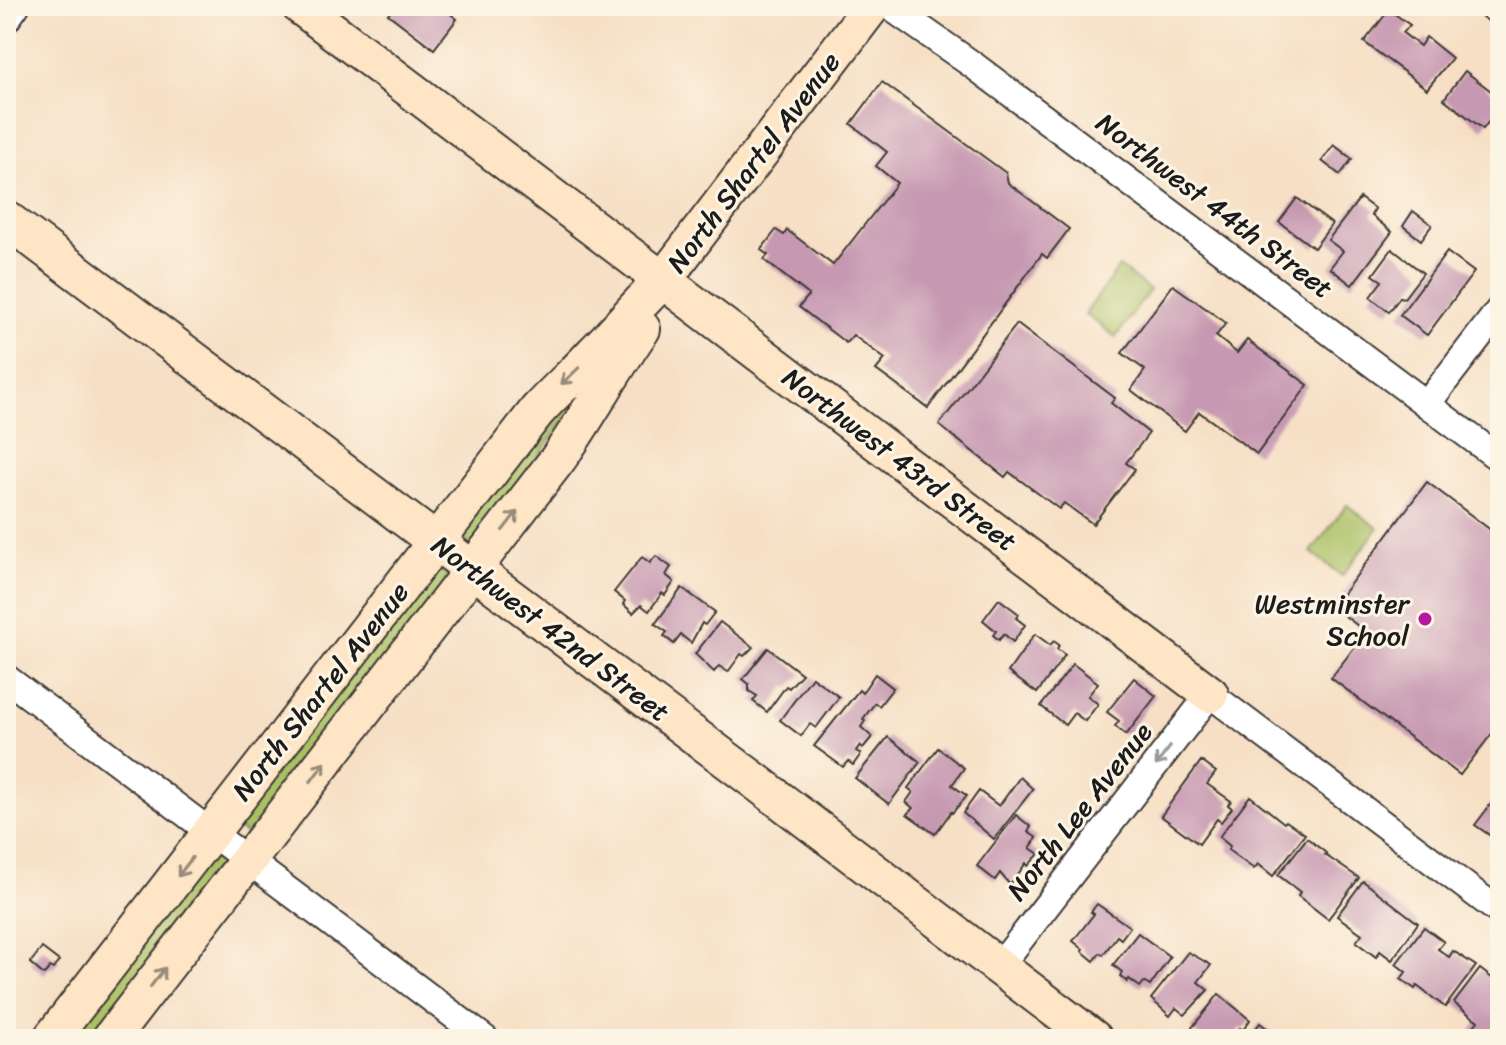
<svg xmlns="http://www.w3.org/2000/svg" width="1506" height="1045" viewBox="0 0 1506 1045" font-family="Sriracha,sans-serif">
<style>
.grass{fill:#aac065;stroke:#636e40;stroke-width:2}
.building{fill:#c698b1}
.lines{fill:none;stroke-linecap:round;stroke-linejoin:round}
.street-casing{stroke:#3d3935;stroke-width:30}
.secondary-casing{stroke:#3d3935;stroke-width:40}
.street{stroke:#fff;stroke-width:26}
.secondary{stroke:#fde5c5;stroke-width:36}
.oneway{stroke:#988b79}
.oneway2{stroke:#999}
.poi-dot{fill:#b5179e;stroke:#fcf5e5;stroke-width:3}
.labels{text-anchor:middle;stroke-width:6;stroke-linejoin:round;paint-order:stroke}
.street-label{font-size:28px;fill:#1c1c1c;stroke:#fcf5e5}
.poi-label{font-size:28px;fill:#1c1c1c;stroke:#fcf5e5;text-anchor:end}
</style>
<rect width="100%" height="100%" fill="#fcf5e5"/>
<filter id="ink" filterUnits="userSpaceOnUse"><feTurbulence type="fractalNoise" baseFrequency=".0125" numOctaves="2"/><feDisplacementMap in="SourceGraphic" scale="16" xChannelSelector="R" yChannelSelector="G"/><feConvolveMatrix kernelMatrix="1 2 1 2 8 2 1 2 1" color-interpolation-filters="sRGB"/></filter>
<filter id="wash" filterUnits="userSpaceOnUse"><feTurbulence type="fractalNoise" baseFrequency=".006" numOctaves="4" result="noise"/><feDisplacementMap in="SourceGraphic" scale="32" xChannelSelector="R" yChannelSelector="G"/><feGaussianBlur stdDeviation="1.8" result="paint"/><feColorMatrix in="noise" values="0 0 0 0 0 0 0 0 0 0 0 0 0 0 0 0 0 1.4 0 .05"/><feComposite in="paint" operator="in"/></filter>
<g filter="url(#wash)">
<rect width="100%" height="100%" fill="#f6dfc4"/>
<!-- grass -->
<g class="grass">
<polygon points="1119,267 1150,290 1116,337 1085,314"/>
<polygon points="585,390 474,548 459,535 549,412"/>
<polygon points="1347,505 1378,528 1342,576 1311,552"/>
<polygon points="432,565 450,576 251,838 231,824"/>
<polygon points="208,855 227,869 96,1039 65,1039"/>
</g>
<g id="blocks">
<!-- building -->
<g class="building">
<polygon points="394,6 440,6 457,19 434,49 388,14"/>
<polygon points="1389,10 1410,25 1403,33 1420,46 1426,37 1452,58 1427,89 1364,42"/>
<polygon points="1465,71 1500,98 1500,106 1483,129 1444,99"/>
<polygon points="882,82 1006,173 1008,183 1069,229 1047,258 1042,254 928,408 876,370 885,359 853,335 846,343 799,307 809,295 764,260 768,255 761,250 776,230 784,235 787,230 833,265 897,183 876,166 887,152 851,124"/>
<polygon points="1334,145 1352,159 1340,175 1322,161"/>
<polygon points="1297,198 1332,224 1314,248 1279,222"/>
<polygon points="1360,198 1375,209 1371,215 1392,232 1352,285 1330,268 1343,251 1328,240"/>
<polygon points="1413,211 1432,225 1421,240 1403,226"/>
<polygon points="1392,249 1423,273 1404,298 1400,297 1389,312 1370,297 1382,281 1373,275"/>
<polygon points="1447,252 1474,272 1427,335 1400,315"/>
<polygon points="1173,285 1226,323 1216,336 1237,353 1247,340 1308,385 1257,454 1199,412 1185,431 1131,390 1145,370 1122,353"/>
<polygon points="1017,324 1115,398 1111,403 1149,433 1126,463 1135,469 1093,524 1064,503 1059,509 1009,472 1005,477 939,425"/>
<polygon points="1427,482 1500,537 1500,723 1460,775 1331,678 1366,632 1333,607"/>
<polygon points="656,556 671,567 666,575 674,582 665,595 662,593 649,611 641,605 633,613 623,604 625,601 614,592 642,557 650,563"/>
<polygon points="682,588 715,612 705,625 702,623 691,643 681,635 674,644 664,636 667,632 655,624"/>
<polygon points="999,599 1019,614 1016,618 1025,625 1013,642 1004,634 999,640 993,635 996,631 983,620"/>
<polygon points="720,622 753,647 744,656 741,654 728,672 719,666 714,672 695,654"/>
<polygon points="1035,634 1050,645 1054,641 1059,645 1057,649 1065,655 1037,693 1008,672"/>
<polygon points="768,648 802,674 789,688 786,686 767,712 753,701 757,696 749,691 749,684 743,679"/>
<polygon points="1073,664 1098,683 1088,696 1098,704 1085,721 1074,713 1065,725 1041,706"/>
<polygon points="875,674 893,688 879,706 875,703 863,719 865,721 861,727 872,737 863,748 860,745 856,751 861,754 853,765 848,761 843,767 814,746 859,690 862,693"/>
<polygon points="812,677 839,697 816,728 810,724 801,736 780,720"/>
<polygon points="1134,678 1156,696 1126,735 1115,726 1119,721 1107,712"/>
<polygon points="888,737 920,762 889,804 855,778"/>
<polygon points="938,748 964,768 952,785 967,796 952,813 951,812 935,834 907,814 913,808 906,802 913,792 908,788"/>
<polygon points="1201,761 1216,772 1207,784 1231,801 1228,805 1232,808 1221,822 1217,819 1199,844 1161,816"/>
<polygon points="1020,777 1033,789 994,839 963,813 979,791 999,806"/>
<polygon points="1500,792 1500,838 1498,841 1475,825"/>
<polygon points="1250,796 1284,823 1286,821 1305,834 1273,876 1258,864 1254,869 1228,850 1230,846 1219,837"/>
<polygon points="1016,815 1031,827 1028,832 1037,838 1030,848 1039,854 1028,866 1026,863 1010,885 1000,873 995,880 977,866"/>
<polygon points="1307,838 1326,853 1325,855 1359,878 1328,919 1298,896 1300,892 1278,875"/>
<polygon points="1363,881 1418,923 1392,960 1380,951 1376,957 1356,942 1362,934 1337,916"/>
<polygon points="1097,904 1130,927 1121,939 1117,936 1103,955 1100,953 1094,961 1082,951 1083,949 1073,941 1094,914 1091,912"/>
<polygon points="1424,927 1444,942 1438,949 1449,957 1453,951 1476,966 1445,1007 1417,986 1415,989 1401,979 1406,972 1396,964"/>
<polygon points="1138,933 1170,957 1150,986 1144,982 1140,987 1129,979 1127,982 1120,976 1122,972 1113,965"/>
<polygon points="42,948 59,961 53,969 50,967 44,975 30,963"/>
<polygon points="1188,952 1211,965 1198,982 1208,990 1185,1015 1176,1008 1170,1016 1151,999"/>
<polygon points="1480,969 1500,984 1500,1039 1484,1039 1471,1030 1478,1021 1454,1003"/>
<polygon points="1219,994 1250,1020 1243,1030 1240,1028 1232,1039 1202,1039 1191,1029"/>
<polygon points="1260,1023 1281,1039 1248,1039"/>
</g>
</g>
</g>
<g filter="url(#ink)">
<use href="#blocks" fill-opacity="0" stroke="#3d3935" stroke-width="2"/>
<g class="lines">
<defs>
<g id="street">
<polyline points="889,6 973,65 1500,459"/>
<polyline points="1491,6 1500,12"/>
<polyline points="6,20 16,6"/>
<polyline points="1427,404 1500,309"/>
<polyline points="6,678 485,1039"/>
<polyline points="999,967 1210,694 1500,912"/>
</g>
<g id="secondary">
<polyline points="300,6 1210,694"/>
<polyline points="6,219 755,781 1094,1039"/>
<path d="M51 1039 537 411C555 391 576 373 594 353 618 329 639 303 663 280L872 6"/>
<path d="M110 1039 558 459C588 417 612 371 642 329"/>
</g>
</defs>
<!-- street casing -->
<use href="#street" class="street-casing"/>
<!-- secondary casing -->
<use href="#secondary" class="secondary-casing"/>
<!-- street -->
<use href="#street" class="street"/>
<!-- secondary -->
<use href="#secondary" class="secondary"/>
</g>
<!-- one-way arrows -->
<defs><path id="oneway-shaft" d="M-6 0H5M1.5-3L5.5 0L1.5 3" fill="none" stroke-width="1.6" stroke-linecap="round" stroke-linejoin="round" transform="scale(2)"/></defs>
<g class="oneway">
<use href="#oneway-shaft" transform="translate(570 376) rotate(137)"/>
<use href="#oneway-shaft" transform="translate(510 521) rotate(-52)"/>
<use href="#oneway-shaft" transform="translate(318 772) rotate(-53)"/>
<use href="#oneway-shaft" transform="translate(185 867) rotate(127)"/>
<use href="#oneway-shaft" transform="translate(158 977) rotate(-52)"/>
</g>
<use class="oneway2" href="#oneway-shaft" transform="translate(1163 756) rotate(128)"/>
</g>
<!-- markers -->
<circle class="poi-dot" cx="1425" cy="619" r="8"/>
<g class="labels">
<!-- street labels -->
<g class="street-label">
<text transform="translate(753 162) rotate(-53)" y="10">North Shartel Avenue</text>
<text transform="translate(1215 205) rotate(37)" y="10">Northwest 44th Street</text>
<text transform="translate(900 459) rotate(37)" y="10">Northwest 43rd Street</text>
<text transform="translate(551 628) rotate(37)" y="10">Northwest 42nd Street</text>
<text transform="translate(320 691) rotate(-52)" y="10">North Shartel Avenue</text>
<text transform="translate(1079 811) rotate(-52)" y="10">North Lee Avenue</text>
</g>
<!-- poi labels -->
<g class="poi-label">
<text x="1409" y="613">Westminster<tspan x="1409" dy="32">School</tspan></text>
</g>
</g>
<!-- margin -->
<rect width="1506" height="1045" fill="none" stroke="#fcf5e5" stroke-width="32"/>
</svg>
